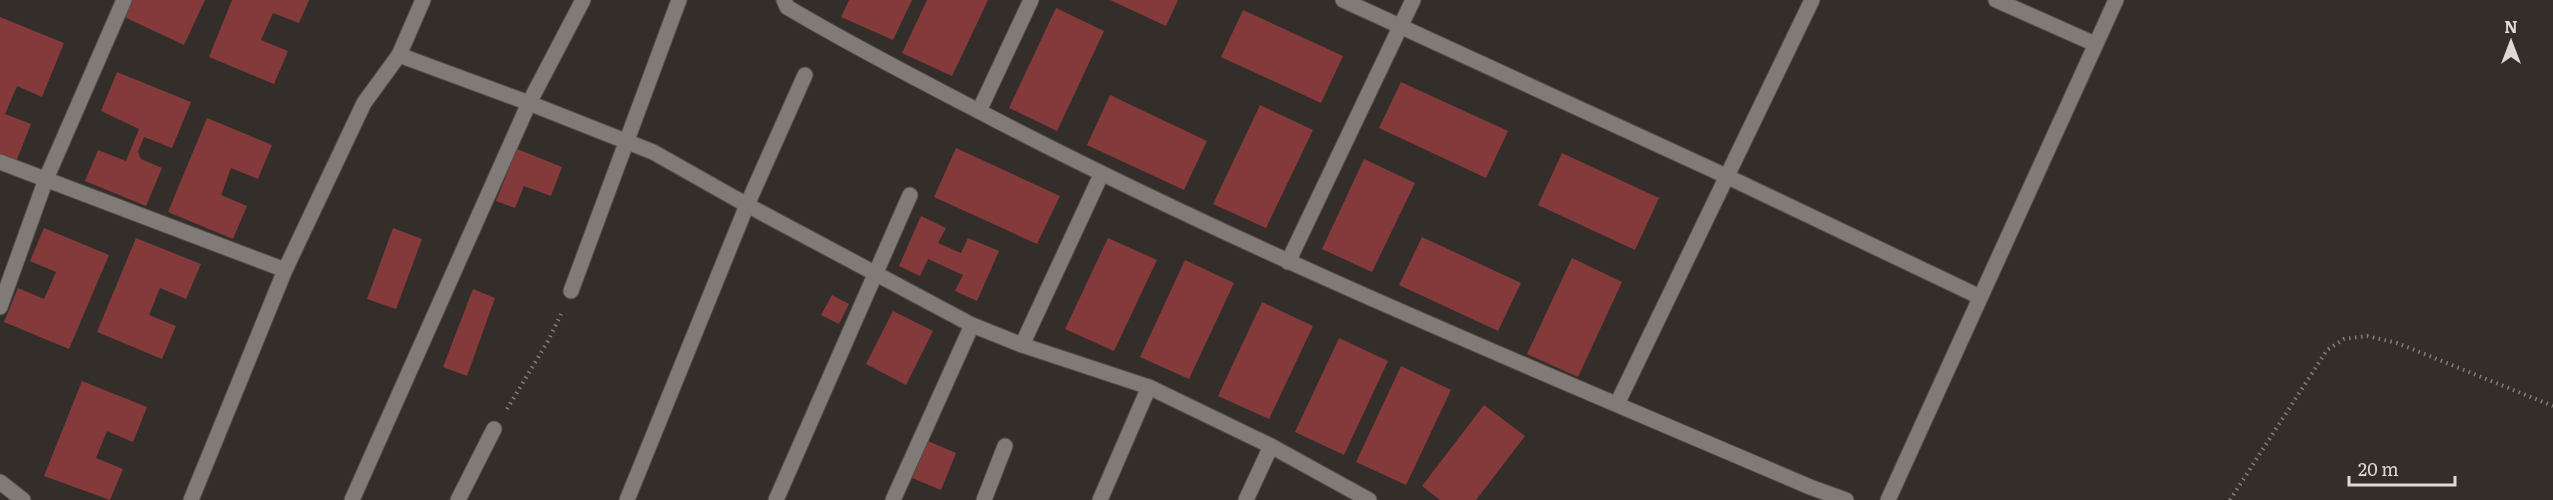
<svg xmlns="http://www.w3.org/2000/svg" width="2553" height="500" viewBox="0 0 2553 500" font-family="Literata,serif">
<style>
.building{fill:#843a3a}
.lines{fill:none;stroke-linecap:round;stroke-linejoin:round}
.minor-casing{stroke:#514d49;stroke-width:17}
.path{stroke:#837f7c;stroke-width:4;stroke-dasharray:1.5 4.5;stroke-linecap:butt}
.minor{stroke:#817b77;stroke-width:15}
</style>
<rect width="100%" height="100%" fill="#332e2a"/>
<!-- building -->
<g class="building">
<polygon points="127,0 205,0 184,45 120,15"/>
<polygon points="232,0 309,0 299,23 273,13 261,40 288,51 274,84 209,57"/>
<polygon points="849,0 912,0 893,40 841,17"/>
<polygon points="927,0 988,0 952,76 902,53"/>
<polygon points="1110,0 1178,0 1166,26"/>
<polygon points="1056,8 1104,31 1057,131 1009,108"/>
<polygon points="1243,10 1343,56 1321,103 1221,57"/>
<polygon points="0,17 64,43 42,97 17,86 5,114 31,124 16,162 0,155"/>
<polygon points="117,72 191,102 172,148 144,137 138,152 141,159 162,168 146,206 85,181 98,150 126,161 139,129 101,111"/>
<polygon points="1401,82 1508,131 1486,178 1379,128"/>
<polygon points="1110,95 1207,141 1184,190 1087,145"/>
<polygon points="1260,105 1313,130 1266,228 1213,204"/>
<polygon points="207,118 272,145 258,179 231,168 221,195 247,206 233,239 168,212"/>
<polygon points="956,148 1060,196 1037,244 934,197"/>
<polygon points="517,149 562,167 551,196 524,186 515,208 496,201"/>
<polygon points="1562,153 1659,198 1635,250 1538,205"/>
<polygon points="1364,159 1415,183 1372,272 1322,249"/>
<polygon points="921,216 946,228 938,243 961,253 968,238 999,251 977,301 955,291 963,275 928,259 920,276 899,266"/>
<polygon points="44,228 109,255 69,349 4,322 18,288 44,299 56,272 30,261"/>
<polygon points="393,228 422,239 396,309 367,299"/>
<polygon points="1422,237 1521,283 1498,331 1399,285"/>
<polygon points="136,238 201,264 186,299 160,288 149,315 176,326 162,359 97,332"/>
<polygon points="1108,238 1157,260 1114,351 1065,329"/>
<polygon points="1572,258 1622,282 1578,377 1527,354"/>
<polygon points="1185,260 1234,283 1189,379 1140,357"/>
<polygon points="473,289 495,298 467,376 443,367"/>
<polygon points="832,295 849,304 839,324 821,315"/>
<polygon points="1262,302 1313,326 1269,419 1218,396"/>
<polygon points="893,311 933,331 906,385 866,364"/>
<polygon points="1339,338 1388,361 1344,455 1295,432"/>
<polygon points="1401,366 1451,390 1406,485 1356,462"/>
<polygon points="82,381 147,407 133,442 107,431 96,458 123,469 110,500 44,476"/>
<polygon points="1484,405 1525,436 1476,500 1440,500 1422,486"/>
<polygon points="928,441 956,453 941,490 912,478"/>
</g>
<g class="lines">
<defs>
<g id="minor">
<path d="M784 0 787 7C854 47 923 82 992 118 1258 256 1535 369 1810 487L1846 500"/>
<polyline points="1343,0 1726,176 1980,297"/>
<polyline points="1996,0 2095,44"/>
<polyline points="399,55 529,103 583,0"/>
<polyline points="979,111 1031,0"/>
<polyline points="0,162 285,270"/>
<polyline points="1288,262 1413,0"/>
<polyline points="571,291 679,0"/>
<polyline points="0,307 46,179 124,0"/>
<polyline points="1022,345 1101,175"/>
<polyline points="1617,404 1812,0"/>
<polyline points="0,482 23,500"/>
<polyline points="191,500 285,270 364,103 399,55 423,0"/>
<polyline points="352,500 529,103 653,152 747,205 972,325 1022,345 1149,387 1271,446 1369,500"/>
<polyline points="458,500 494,429"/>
<polyline points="627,500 747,205 805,75"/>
<polyline points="776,500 910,195"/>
<polyline points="893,500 972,325"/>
<polyline points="984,500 1005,446"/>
<polyline points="1100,500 1149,387"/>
<polyline points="1246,500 1271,446"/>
<polyline points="1888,500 2116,0"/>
</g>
</defs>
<!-- minor casing -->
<use href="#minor" class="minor-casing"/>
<!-- path -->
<g class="path">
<polyline points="507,409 548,341 561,314"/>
<polyline points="2230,500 2327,350 2344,339 2367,336 2397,343 2553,406"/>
</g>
<!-- minor -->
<use href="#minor" class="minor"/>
</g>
<!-- north arrow -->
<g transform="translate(2511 42)" stroke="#332e2a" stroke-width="4.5" paint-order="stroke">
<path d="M0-4.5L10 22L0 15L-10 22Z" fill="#ddd9d7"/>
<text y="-9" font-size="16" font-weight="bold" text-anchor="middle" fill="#ddd9d7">N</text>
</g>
<!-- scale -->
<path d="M2349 476v9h106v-9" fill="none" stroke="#ddd9d7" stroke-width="3"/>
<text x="2358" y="476" font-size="18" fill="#ddd9d7" stroke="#332e2a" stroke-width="4.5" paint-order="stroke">20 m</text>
</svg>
